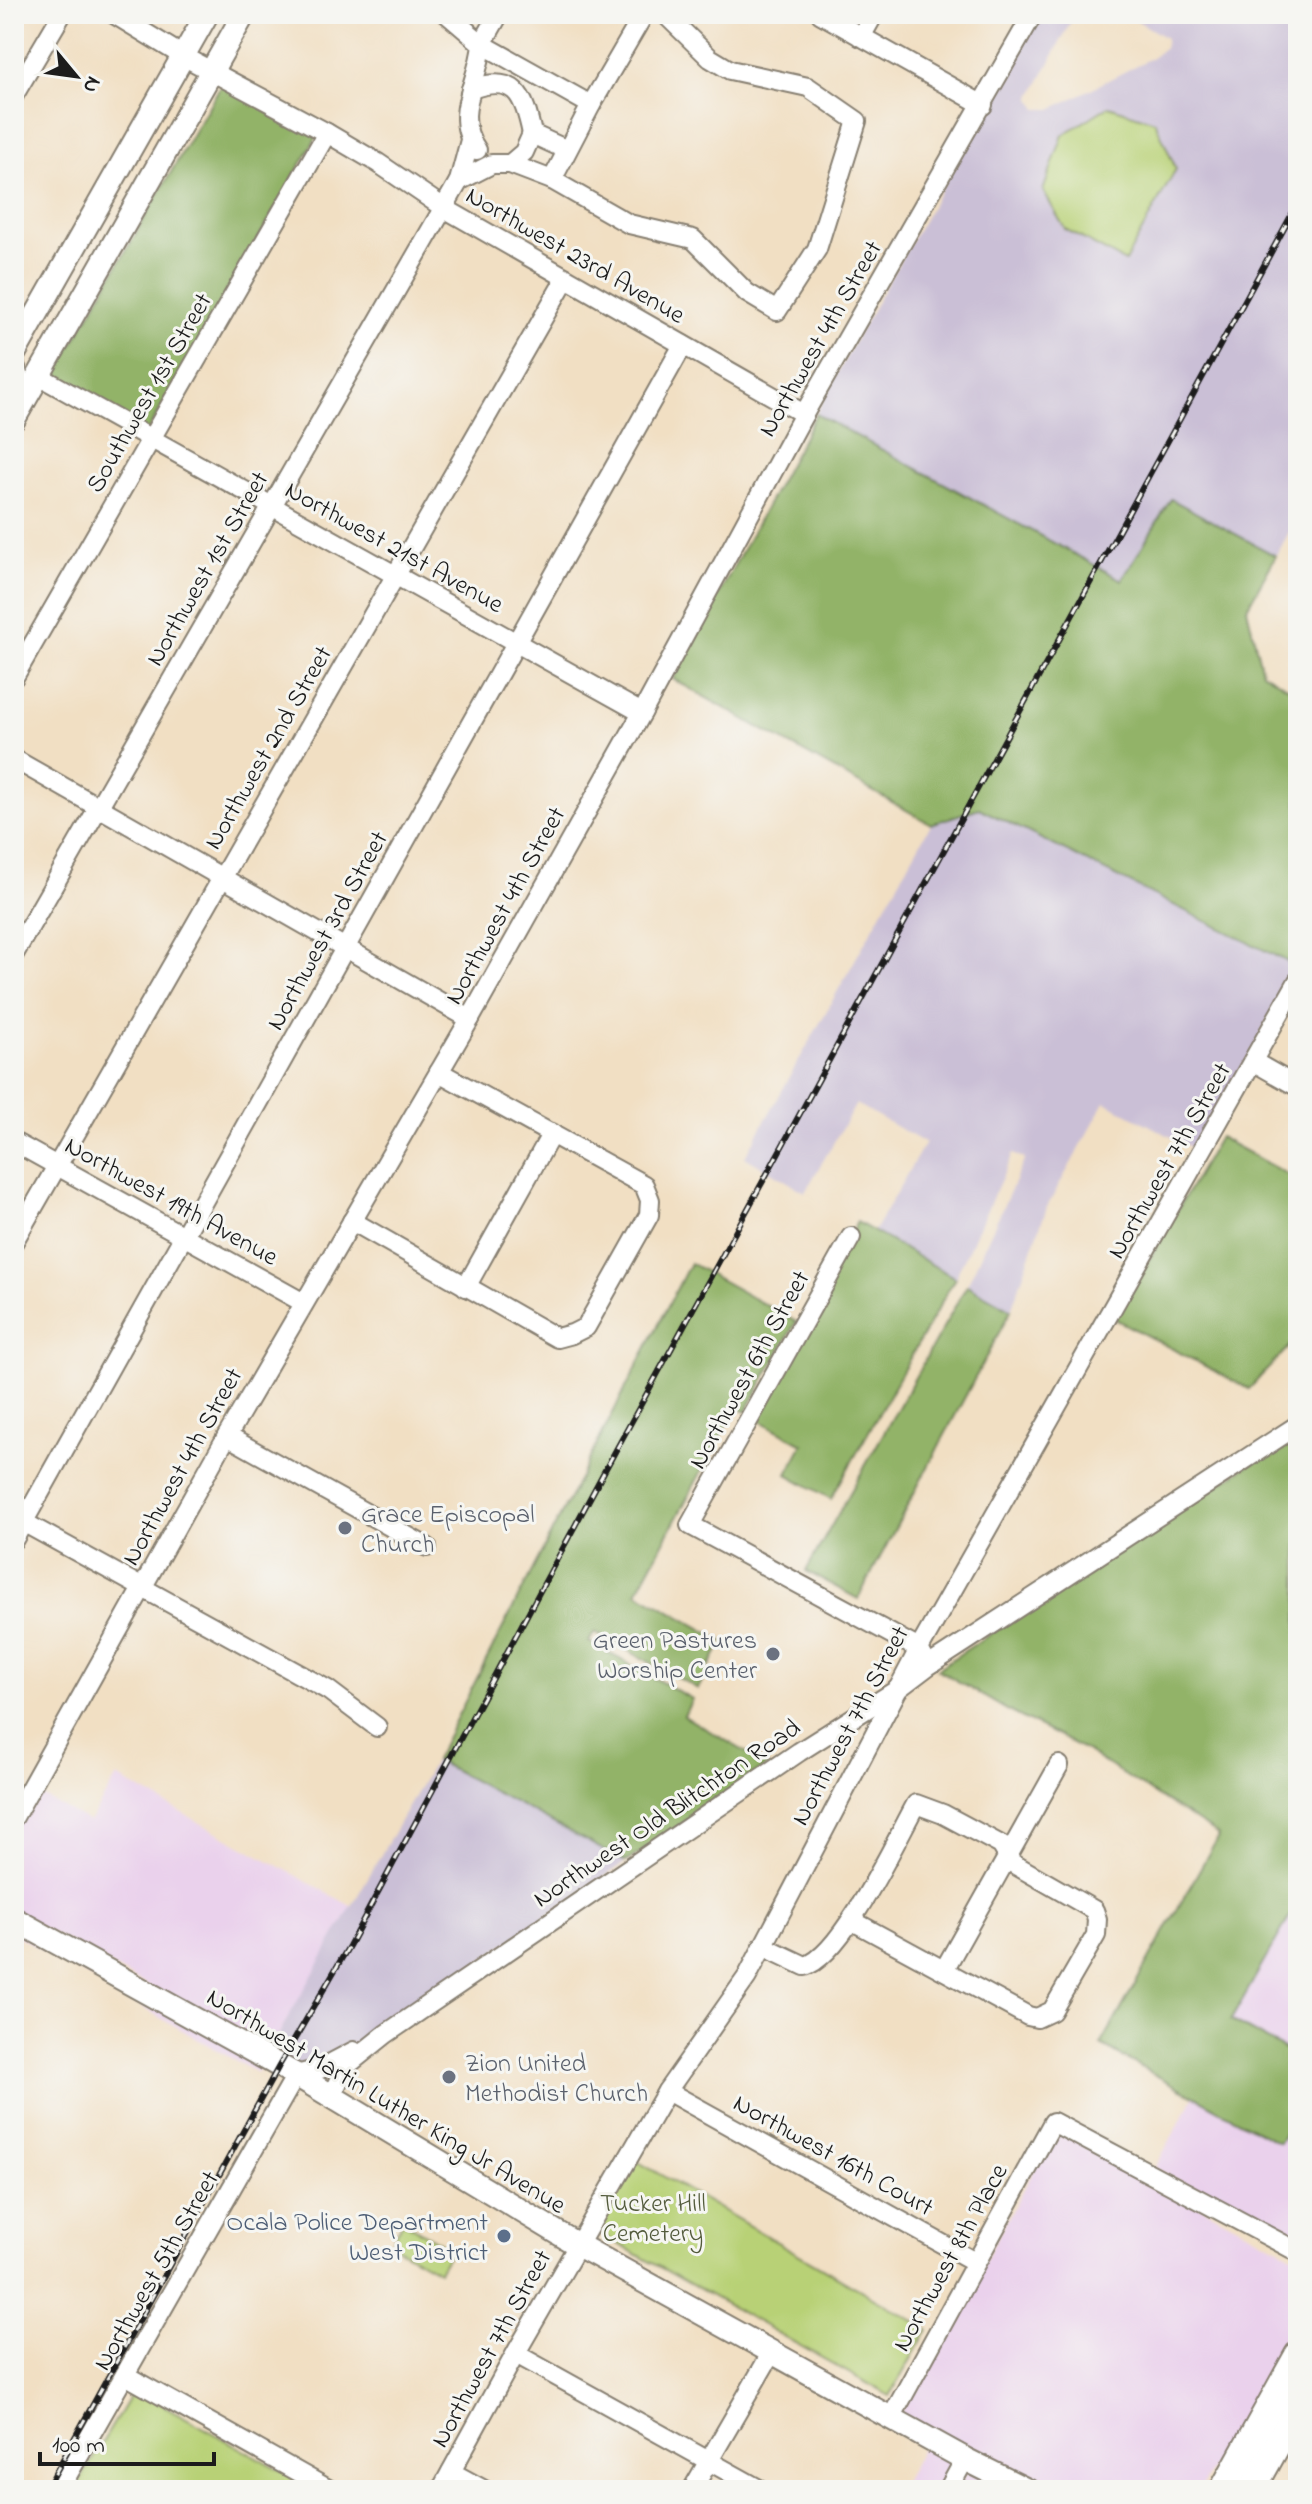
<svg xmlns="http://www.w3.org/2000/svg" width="1312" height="2504" viewBox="0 0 1312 2504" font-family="'Indie Flower',sans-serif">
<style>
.built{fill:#ead1ec}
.industrial{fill:#cabfd6}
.green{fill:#b8d176;stroke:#6a7649;stroke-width:2}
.forest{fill:#92b367;stroke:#576842;stroke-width:2}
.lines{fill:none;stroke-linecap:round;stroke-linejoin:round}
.minor-casing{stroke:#867e70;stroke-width:22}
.major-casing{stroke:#867e70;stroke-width:26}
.highway-casing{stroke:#867e70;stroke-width:30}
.minor{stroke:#fff;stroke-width:18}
.major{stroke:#fff;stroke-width:22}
.highway{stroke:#fff;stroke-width:26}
.rail-casing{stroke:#1c1c1c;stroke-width:6}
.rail{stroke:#f6f6f2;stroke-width:3;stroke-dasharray:9;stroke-linecap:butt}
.worship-dot{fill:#6b7280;stroke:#f6f6f2;stroke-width:3}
.service-dot{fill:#5c6f8a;stroke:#f6f6f2;stroke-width:3}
.labels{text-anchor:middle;stroke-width:6;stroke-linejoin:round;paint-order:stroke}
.street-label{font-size:26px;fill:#1c1c1c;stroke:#f6f6f2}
.worship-label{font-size:26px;fill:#5b616d;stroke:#f6f6f2;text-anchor:start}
.park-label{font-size:26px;fill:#535b3c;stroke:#f6f6f2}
.service-label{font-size:26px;fill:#4e5e75;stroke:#f6f6f2;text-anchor:end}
</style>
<rect width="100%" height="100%" fill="#f6f6f2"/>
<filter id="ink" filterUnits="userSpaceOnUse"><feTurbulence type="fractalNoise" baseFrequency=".0125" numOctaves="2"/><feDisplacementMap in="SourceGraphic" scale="16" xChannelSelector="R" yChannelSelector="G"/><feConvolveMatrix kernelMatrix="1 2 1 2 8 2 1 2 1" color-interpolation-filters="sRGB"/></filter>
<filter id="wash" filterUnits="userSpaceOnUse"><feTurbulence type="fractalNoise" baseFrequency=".006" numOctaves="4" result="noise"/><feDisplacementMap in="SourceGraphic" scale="32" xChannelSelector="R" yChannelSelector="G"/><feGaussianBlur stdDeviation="1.8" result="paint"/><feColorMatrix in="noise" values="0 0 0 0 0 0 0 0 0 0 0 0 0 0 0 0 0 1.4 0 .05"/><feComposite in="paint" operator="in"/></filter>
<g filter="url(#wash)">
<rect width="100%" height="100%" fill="#f1dfc3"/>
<!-- built -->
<g class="built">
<polygon points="117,1777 353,1907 268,2053 14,1912 14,1831 36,1793 89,1822"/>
<polygon points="1298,1902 1298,2057 1231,2020"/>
<polygon points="14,1926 262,2063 257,2073 14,1934"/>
<polygon points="1194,2096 1279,2143 1298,2108 1298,2245 1155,2168"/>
<polygon points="1056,2130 1298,2258 1298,2313 1200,2490 1040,2490 900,2416"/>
<polygon points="924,2443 957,2461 941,2490 899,2490"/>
<polygon points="969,2467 1014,2490 956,2490"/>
</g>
<!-- industrial -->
<g class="industrial">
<polygon points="1041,14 1075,14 1031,98 1038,109 1052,109 1153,57 1164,48 1166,38 1126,14 1298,14 1298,516 1276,556 1171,499 1122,580 816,414 859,333"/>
<polygon points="979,807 1294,965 1258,1040 1196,1150 1105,1102 1047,1207 1011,1310 967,1285 1025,1159 1013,1154 955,1278 874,1231 925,1143 856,1104 805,1192 745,1157 931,824"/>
<polygon points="435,1760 626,1862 382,2029 317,2063 297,2068 268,2053"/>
</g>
<!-- green -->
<g class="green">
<polygon points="1109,106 1155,121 1176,169 1125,262 1065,229 1043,191 1063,135"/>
<polygon points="635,2160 928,2329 890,2396 597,2232"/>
<polygon points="403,2221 451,2249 438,2271 390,2244"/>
<polygon points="134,2389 316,2490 74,2490"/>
</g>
<!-- forest -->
<g class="forest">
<polygon points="222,83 319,133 148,431 53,378"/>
<polygon points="816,414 1122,580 1171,499 1276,556 1247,608 1262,672 1298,693 1298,959 1294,965 979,808 931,824 673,679"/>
<polygon points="1219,1137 1298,1180 1298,1337 1249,1389 1115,1319"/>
<polygon points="857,1222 955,1278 831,1499 787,1474 803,1444 757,1419"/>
<polygon points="690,1263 796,1322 746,1412 736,1407 637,1592 723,1641 698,1689 595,1632 589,1642 692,1699 684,1716 768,1765 626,1862 435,1760"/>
<polygon points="967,1285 1011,1310 858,1599 806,1571"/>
<polygon points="1298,1433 1298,1902 1231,2020 1298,2057 1298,2108 1279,2143 1101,2045 1219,1835 1078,1746 1007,1710 937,1669"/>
</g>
</g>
<g filter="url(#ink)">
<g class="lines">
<defs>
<g id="minor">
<polyline points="114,14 183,56 327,133 378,163 444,208 804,414"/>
<path d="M447 14 482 44C479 83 451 114 477 150"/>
<polyline points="499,14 482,44 591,105 644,14"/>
<polyline points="821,14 983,105"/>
<polyline points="861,37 874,14"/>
<path d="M471 89C515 74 524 94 532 134L567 150"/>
<polyline points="14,95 62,14"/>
<polyline points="510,164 524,152 532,134"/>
<polyline points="552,180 591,105"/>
<polyline points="459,181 492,164 510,164 552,180 629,224 693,239 747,293 777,311 817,249 857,121 808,87 730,70 710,58 665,14"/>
<polyline points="39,376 642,713"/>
<polyline points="14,677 327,133"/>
<polyline points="14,759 470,1019"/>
<polyline points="14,954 459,181 470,140"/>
<polyline points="1254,1062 1298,1087"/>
<polyline points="14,1142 304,1303"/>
<polyline points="352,1221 557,1338 572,1334 586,1327 649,1215 650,1200 644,1185 439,1072"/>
<polyline points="851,1237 690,1525 919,1649 925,1660"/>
<polyline points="14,1241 566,278"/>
<polyline points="466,1287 552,1133"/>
<polyline points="227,1436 427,1547"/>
<polyline points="14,1517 328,1690 377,1727"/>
<polyline points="14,1539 683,345"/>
<polyline points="14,1817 227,1436 470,1019 642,713 804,414 1033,14"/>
<path d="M763 1946 805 1966C842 1956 896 1840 916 1804L943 1814 1001 1845 1012 1863 1094 1910 1097 1919 1096 1935 1052 2011 1037 2018 1028 2016 851 1920"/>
<polyline points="944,1970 1059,1765"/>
<polyline points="667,2091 975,2262"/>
<polyline points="331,2097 345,2067 386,2034 799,1752 895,1691 928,1666 1298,1425"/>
<polyline points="516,2354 761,2490"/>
<polyline points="125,2375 330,2490"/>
<polyline points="891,2418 1053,2122 1298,2252"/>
<polyline points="451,2472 484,2490"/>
<polyline points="59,2490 296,2075 320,2069 354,2051"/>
<polyline points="441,2490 517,2351 667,2091 747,1977 919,1649 1298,981"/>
<polyline points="692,2490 772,2352"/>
<polyline points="948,2490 965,2459"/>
</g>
<g id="major">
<polyline points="14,354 207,14"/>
<polyline points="14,368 19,386 14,403"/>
<polyline points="14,419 244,14"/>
<polyline points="14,1919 296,2075 578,2245 965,2459 1027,2490"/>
</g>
<g id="highway">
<polyline points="1223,2490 1298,2355"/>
<polyline points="1252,2490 1298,2407"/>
</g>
</defs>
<!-- minor casing -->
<use href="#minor" class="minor-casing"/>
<!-- major casing -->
<use href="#major" class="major-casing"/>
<!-- highway casing -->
<use href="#highway" class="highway-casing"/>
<!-- minor -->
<use href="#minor" class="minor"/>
<!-- major -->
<use href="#major" class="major"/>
<!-- highway -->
<use href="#highway" class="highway"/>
<defs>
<polyline id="rail" points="46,2490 279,2066 349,1946 605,1470 1298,203"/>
</defs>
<!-- rail casing -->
<use href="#rail" class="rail-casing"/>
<!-- rail -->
<use href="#rail" class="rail"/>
</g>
</g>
<!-- markers -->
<g class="worship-dot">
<circle cx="345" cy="1528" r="8"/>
<circle cx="773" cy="1654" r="8"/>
<circle cx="449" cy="2077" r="8"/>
</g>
<circle class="service-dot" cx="504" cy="2236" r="8"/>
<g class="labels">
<!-- street labels -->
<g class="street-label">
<text transform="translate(576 254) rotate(30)" y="9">Northwest 23rd Avenue</text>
<text transform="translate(819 338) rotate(-60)" y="9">Northwest 4th Street</text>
<text transform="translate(148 392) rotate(-60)" y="9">Southwest 1st Street</text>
<text transform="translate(395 546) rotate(29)" y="9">Northwest 21st Avenue</text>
<text transform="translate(206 568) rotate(-60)" y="9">Northwest 1st Street</text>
<text transform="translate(267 747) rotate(-60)" y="9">Northwest 2nd Street</text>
<text transform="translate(504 905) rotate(-61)" y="9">Northwest 4th Street</text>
<text transform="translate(326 930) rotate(-61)" y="9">Northwest 3rd Street</text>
<text transform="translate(1168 1160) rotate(-60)" y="9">Northwest 7th Street</text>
<text transform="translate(172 1200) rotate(29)" y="9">Northwest 19th Avenue</text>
<text transform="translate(748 1369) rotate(-61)" y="9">Northwest 6th Street</text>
<text transform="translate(181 1466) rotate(-61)" y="9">Northwest 4th Street</text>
<text transform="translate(849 1725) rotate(-62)" y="9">Northwest 7th Street</text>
<text transform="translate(666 1812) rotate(-34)" y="9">Northwest Old Blitchton Road</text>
<text transform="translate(387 2100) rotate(31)" y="9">Northwest Martin Luther King Jr Avenue</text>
<text transform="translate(834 2154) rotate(29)" y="9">Northwest 16th Court</text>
<text transform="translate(949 2257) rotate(-61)" y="9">Northwest 8th Place</text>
<text transform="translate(155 2270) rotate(-60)" y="9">Northwest 5th Street</text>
<text transform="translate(490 2348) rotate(-61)" y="9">Northwest 7th Street</text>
</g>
<!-- worship labels -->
<g class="worship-label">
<text x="361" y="1522">Grace Episcopal<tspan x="361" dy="30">Church</tspan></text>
<text x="757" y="1648" text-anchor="end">Green Pastures<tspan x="757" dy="30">Worship Center</tspan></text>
<text x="465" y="2071">Zion United<tspan x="465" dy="30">Methodist Church</tspan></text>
</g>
<!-- park labels -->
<g class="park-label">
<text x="653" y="2211">Tucker Hill<tspan x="653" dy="30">Cemetery</tspan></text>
</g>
<!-- service labels -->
<g class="service-label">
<text x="488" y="2230">Ocala Police Department<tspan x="488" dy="30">West District</tspan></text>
</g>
</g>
<!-- margin -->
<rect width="1312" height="2504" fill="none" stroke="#f6f6f2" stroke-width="48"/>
<!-- north arrow -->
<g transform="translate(76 76) rotate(119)" stroke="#f6f6f2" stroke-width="6" paint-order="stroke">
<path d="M0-6L14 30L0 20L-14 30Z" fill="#1c1c1c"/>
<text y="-12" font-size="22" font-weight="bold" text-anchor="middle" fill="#1c1c1c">N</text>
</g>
<!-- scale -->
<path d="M40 2452v12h174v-12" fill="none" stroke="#1c1c1c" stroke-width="4"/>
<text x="52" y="2452" font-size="24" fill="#1c1c1c" stroke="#f6f6f2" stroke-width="6" paint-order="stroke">100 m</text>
</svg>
